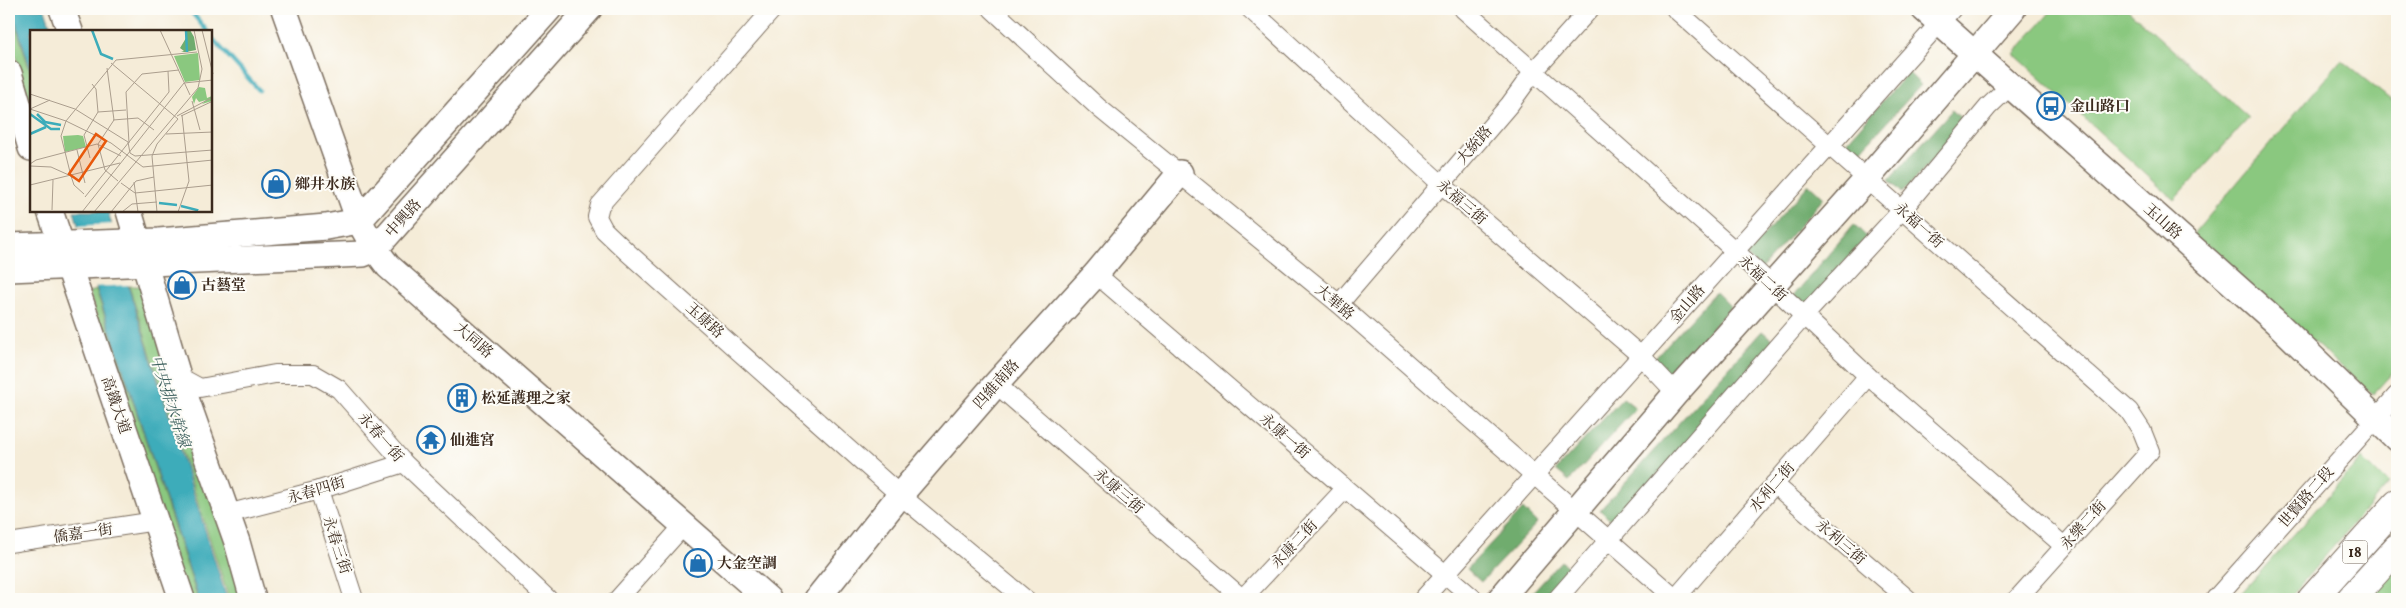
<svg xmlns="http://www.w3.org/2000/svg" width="2406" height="608" viewBox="0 0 2406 608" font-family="Vollkorn,'Noto Serif TC',serif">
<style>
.green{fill:#8ac87f;stroke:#62794e}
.forest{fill:#6fac6e;stroke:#556b46}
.water{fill:#3cacba;stroke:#3c6b6c}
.pier{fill:#f5ecd8}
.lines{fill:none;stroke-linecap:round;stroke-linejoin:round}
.stream{stroke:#3cacba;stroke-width:4.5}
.street-casing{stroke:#7c6e5f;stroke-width:20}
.secondary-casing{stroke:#7c6e5f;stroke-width:28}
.primary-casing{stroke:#7c6e5f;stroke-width:30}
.street{stroke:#fff;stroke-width:18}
.secondary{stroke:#fff;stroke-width:25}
.primary{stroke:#fff;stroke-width:28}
.labels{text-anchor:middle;stroke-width:4;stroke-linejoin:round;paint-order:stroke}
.shield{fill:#fdfcf7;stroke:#75695f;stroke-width:1}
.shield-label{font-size:14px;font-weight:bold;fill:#3b2a1e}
.poi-label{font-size:15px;font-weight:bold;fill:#3b2a1e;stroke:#fdfcf7;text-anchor:start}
.street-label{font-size:15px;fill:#3b2a1e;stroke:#fdfcf7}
.water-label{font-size:16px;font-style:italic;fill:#3b5e5c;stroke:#fdfcf7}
.inset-river{fill:none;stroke:#3cacba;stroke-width:2.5}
.inset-road{fill:none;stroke:#ab9e8e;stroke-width:1}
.view{fill:#e8590c;fill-opacity:0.15;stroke:#e8590c;stroke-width:2.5}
.inset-edge{fill:none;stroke:#3b2a1e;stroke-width:2.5}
</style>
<rect width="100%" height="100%" fill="#fdfcf7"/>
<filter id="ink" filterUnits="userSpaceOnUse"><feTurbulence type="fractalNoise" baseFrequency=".02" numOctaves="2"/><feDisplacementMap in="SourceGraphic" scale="10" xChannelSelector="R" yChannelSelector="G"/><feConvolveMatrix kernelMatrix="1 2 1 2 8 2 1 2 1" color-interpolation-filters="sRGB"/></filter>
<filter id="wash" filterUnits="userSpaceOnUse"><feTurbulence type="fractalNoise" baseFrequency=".0096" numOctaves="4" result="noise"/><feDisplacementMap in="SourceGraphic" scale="20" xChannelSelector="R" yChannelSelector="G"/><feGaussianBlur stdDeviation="1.12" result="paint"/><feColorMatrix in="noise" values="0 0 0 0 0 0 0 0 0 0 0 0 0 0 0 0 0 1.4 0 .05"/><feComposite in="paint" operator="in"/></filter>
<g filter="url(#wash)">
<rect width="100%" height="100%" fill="#f5ecd8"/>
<!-- green -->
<g class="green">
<polygon points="9,9 11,9 31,75 31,106 9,34"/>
<polygon points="2053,9 2127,9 2249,118 2174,200 2014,54"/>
<polygon points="2341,60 2397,105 2397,368 2373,394 2192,236"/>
<polygon points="129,286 144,286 245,599 229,599"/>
<polygon points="96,290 196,593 198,599 186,599 89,292"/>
<polygon points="2362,458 2388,484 2288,599 2236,599"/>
<polygon points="2397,568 2397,599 2370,599"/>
</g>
<!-- forest -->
<g class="forest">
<polygon points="1908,72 1921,85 1856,156 1844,145"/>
<polygon points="1952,110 1966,123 1902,193 1889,180"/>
<polygon points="1809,184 1824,198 1761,269 1746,255"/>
<polygon points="1854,224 1867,237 1802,310 1790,300"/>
<polygon points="1716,292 1731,307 1666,378 1650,363"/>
<polygon points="1762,331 1775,342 1614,524 1600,510"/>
<polygon points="1623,398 1636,408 1569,481 1556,470"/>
<polygon points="1523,509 1537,523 1481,582 1467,569"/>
<polygon points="1561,561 1575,573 1551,599 1526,599"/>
</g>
<!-- water -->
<g class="water">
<polygon points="12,9 45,9 52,31 31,31 31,71"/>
<polygon points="74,211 108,211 129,289 227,599 199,599 97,290"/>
</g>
<!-- pier -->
<polygon class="pier" points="114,224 130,285 93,287 75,226"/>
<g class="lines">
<!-- stream -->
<g class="stream">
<polyline points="189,9 207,31"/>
<polyline points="211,37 259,90"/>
</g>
</g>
</g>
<g filter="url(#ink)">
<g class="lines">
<defs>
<g id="street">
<polyline points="773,9 600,205 597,217 604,230 626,251 900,495 1025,599"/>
<polyline points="992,9 1099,108 1339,304 1676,599"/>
<polyline points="1250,9 1440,183 1641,356 1676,393"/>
<polyline points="1463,9 1734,250 1868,376 2064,546"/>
<polyline points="1675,9 2129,411 2142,431 2150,451 2017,599"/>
<polyline points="1096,274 1474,599"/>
<polyline points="1339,304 1510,104 1534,71 1590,9"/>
<polyline points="178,376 200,388 275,374 313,374 339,389 404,463 548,599"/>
<polyline points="996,384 1243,599"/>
<polyline points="1774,484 1908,599"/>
<polyline points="319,490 354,599"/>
<polyline points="227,514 319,490 404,463"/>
<polyline points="9,543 156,521"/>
<polyline points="618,599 684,525"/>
<polyline points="1242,599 1345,489"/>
<polyline points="1423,599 1952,9"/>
<polyline points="1557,599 1804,316 1902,210 1988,107 2010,86"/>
<polyline points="1675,599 1868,376"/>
<polyline points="2215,599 2397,395"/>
</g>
<g id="secondary">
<polyline points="62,9 70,31"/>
<polyline points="284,9 359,221 375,249 388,266 768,599"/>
<polyline points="1924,9 2276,322 2397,439"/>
<polyline points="9,73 31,148"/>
<polyline points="50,211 182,599"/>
<polyline points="129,211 178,376 237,542 253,599"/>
<polyline points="9,246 159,241 326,227 359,221 549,9"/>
<polyline points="9,269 363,254 375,249 589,9"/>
<polyline points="817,599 900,495 996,384 1096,274 1180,173"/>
<polyline points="1500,599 1676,393 1867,179 2013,9"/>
</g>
<g id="primary">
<polyline points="2312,599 2397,504"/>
<polyline points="2351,599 2397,548"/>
</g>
</defs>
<!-- street casing -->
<use href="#street" class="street-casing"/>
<!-- secondary casing -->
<use href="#secondary" class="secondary-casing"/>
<!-- primary casing -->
<use href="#primary" class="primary-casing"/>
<!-- street -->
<use href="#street" class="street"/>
<!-- secondary -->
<use href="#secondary" class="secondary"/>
<!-- primary -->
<use href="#primary" class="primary"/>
</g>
</g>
<!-- icons -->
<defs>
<symbol id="bus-ring" viewBox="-11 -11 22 22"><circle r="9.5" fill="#fdfcf7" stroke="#1f6fb2" stroke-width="1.5"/><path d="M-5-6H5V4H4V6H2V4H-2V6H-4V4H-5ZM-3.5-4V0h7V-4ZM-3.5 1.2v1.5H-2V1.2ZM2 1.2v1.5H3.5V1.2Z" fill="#1f6fb2"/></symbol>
<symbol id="shop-ring" viewBox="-11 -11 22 22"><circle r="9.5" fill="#fdfcf7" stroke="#1f6fb2" stroke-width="1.5"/><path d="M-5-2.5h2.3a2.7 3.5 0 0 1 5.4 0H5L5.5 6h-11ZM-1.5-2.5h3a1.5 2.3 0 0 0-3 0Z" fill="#1f6fb2"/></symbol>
<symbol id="building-ring" viewBox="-11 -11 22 22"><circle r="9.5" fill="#fdfcf7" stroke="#1f6fb2" stroke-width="1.5"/><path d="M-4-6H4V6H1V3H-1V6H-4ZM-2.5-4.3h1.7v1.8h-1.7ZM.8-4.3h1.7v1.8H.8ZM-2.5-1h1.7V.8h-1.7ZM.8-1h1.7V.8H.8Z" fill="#1f6fb2"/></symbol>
<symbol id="temple-ring" viewBox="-11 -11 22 22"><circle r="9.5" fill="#fdfcf7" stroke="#1f6fb2" stroke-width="1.5"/><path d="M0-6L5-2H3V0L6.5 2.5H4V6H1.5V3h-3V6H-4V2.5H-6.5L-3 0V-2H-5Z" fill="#1f6fb2"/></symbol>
</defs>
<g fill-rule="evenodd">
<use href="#bus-ring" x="2035" y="90" width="32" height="32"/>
<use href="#shop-ring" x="260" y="168" width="32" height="32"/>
<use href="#shop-ring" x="166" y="269" width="32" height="32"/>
<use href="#building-ring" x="446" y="382" width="32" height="32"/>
<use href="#temple-ring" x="415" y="424" width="32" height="32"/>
<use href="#shop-ring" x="682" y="547" width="32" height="32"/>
</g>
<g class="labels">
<!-- shield labels -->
<rect class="shield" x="2342.5" y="540.5" width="25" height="23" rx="4"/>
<g class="shield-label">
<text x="2355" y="557">18</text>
</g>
<!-- poi labels -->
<g class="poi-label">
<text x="2070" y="111">金山路口</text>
<text x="295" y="189">鄉井水族</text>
<text x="201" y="290">古藝堂</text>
<text x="481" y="403">松延護理之家</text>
<text x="450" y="445">仙進宮</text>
<text x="717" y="568">大金空調</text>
</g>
<!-- street labels -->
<g class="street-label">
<text transform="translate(1474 145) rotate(-49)" y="5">大統路</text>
<text transform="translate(1462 202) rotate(41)" y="5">永福三街</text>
<text transform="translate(403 218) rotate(-48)" y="5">中興路</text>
<text transform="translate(2163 221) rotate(42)" y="5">玉山路</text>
<text transform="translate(1919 225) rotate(42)" y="5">永福一街</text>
<text transform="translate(1763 278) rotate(43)" y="5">永福二街</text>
<text transform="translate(1335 302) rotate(40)" y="5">大華路</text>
<text transform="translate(1687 304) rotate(-49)" y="5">金山路</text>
<text transform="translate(705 320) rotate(42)" y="5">玉康路</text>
<text transform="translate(474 340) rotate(41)" y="5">大同路</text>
<text transform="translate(996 384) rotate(-48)" y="5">四維南路</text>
<text transform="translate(116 405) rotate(71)" y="5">高鐵大道</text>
<text transform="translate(1285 436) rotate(41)" y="5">永康一街</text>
<text transform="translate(381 437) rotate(49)" y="5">永春一街</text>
<text transform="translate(1772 487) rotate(-49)" y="5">水利二街</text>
<text transform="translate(316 490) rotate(-17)" y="5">永春四街</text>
<text transform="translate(1119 491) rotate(41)" y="5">永康三街</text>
<text transform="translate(2306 497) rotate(-49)" y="5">世賢路二段</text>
<text transform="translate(2083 525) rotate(-48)" y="5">永樂二街</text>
<text transform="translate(83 533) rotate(-8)" y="5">僑嘉一街</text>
<text transform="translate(1841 542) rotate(41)" y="5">永利三街</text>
<text transform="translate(1294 544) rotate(-47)" y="5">永康二街</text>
<text transform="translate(337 545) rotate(72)" y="5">永春三街</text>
</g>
<!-- water labels -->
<g class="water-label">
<text transform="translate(171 401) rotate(72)" y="6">中央排水幹線</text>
</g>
</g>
<!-- overview -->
<g transform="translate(30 30)">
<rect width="182" height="182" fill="#f5ecd8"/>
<path d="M168 23 170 50 155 52 144 26ZM169 57 175 58 177 68 182 66V71L172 74 176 70 169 72 166 68 164 74 162 67ZM48 105 53 106 56 117 35 122 33 106Z" fill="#8ac87f"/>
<path d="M155 0H160L164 7 166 20 156 22H151L154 21 150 18 156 8Z" fill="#6fac6e"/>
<path class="inset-river" d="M62 0 71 24 83 29M156 0 157 22M0 84 21 99H30M7 84 15 92 31 95M0 104 16 97M129 173 147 175M151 176 167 180 166 182"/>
<path class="inset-road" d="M130 0 160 65M172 0 183 44M167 22 86 30 36 91 81 113 113 137 183 130M81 33 148 89M77 38 84 90 68 114 75 140 88 151M0 64 45 79 98 112 100 123 105 126 183 120M162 71 170 100M0 79 20 70M0 79 36 91 31 106 41 146 44 155 54 164M68 82 96 80M147 86 183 67M151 86 183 71M83 90 108 88 124 100M136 104 183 102M99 113 96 62 112 44 149 40M47 120 55 153M122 126 127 182M122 126 127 114 148 89M60 128 54 105 68 82 66 59 62 54M0 134 6 130 67 114 91 126M0 136 21 137 41 146M104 152 108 182M91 153 105 163 183 155M0 155 90 133M55 167 139 62 138 41M22 180 23 150M52 182 154 53 183 50M64 182 168 58 172 39 164 0M81 182 106 151 124 147M92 182 102 174 127 172M148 182 159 151 152 85"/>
<path class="view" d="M66 104 76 111 49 151 39 144Z"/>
<rect width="182" height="182" class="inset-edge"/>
</g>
<!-- margin -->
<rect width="2406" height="608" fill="none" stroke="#fdfcf7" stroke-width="30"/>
</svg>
